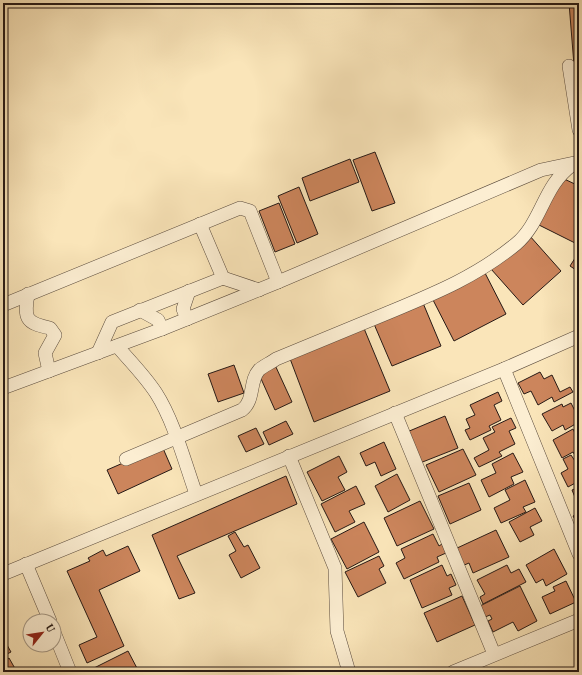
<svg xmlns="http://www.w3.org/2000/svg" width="582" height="675" viewBox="0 0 582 675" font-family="Vollkorn,serif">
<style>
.building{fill:#cc855c;stroke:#261915}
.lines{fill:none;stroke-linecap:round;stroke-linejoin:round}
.minor-casing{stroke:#5b4c3e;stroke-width:14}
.minor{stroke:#fceed2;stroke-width:13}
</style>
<rect width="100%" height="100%" fill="#fae5b9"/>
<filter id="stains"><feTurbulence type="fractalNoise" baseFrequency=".005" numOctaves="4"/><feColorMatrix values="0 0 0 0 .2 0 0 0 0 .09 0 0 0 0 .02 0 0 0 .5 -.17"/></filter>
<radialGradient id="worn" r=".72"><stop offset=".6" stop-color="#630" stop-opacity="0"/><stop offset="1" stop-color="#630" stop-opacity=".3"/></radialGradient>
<!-- building -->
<g class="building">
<polygon points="569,3 579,3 579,90 576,90"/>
<polygon points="375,152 395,203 372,211 353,160"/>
<polygon points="350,159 359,182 310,201 302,178"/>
<polygon points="560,177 579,186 579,245 537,224"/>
<polygon points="299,187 318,234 297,243 278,196"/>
<polygon points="279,203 295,244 275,252 259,211"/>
<polygon points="529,235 561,271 523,305 491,269"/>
<polygon points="579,252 579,272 570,266"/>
<polygon points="484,271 506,314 454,341 432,298"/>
<polygon points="423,303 441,346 392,366 374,324"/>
<polygon points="363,326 390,391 314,422 289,356"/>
<polygon points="234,365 244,393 218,402 208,374"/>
<polygon points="275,365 292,402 275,410 258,372"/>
<polygon points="540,372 544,379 552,375 560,392 570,387 573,392 554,402 552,397 538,405 531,391 524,394 518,383"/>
<polygon points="498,392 502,401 494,405 501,420 489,426 491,430 470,440 465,430 470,428 466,419 475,415 470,405"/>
<polygon points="571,403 576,413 579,411 579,422 565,430 563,425 552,431 542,414 562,404 563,407"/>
<polygon points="445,416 458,448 420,463 407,432"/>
<polygon points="511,418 516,428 509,431 515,444 499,452 502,456 479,467 474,458 489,450 483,438 495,432 492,427"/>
<polygon points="286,421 293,434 269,445 263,432"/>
<polygon points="256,428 264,444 246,452 238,436"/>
<polygon points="573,429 579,441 579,455 576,457 573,452 562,458 553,440"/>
<polygon points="384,442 396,469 381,476 375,462 366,466 360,453"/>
<polygon points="162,446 172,469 118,494 107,470"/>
<polygon points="463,449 476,475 439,492 426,465"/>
<polygon points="513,453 523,472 511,477 514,484 489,497 481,480 496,473 492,464"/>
<polygon points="571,455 575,461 579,458 579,481 568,487 561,473 568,469 563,459"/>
<polygon points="339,456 347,472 338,477 345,490 322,501 307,472"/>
<polygon points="397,474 410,500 388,512 375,486"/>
<polygon points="286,476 297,504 177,556 195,593 179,599 152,535"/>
<polygon points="525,480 535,502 523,507 526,512 501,523 494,508 510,500 505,490"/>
<polygon points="469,483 481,510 450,524 438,496"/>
<polygon points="356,486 365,504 349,511 355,522 335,532 321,504"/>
<polygon points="579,487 579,507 572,490"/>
<polygon points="420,501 434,529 397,546 384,518"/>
<polygon points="535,508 542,521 530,527 534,535 520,542 509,522"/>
<polygon points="579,513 579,526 573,516"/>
<polygon points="364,522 379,552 347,569 331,539"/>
<polygon points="496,530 509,557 473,573 469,563 462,566 455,549"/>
<polygon points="235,532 244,547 248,545 260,568 241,578 229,555 236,551 228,536"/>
<polygon points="433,534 439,546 442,544 446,553 437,557 439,562 404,579 396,563 405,558 401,549"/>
<polygon points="128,546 140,571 99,590 124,646 87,663 79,645 97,637 67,571 90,561 88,558 103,550 106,556"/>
<polygon points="554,549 567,574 546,586 543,579 536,583 526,565"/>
<polygon points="379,556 384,566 379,569 386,583 358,597 345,572"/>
<polygon points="442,565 447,576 451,574 456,585 449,588 452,595 422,608 410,580"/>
<polygon points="507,565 511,573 519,569 526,582 483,604 480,597 485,594 477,580"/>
<polygon points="566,581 576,602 550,614 542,597 555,591 553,587"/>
<polygon points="520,586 537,621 518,631 513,622 493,632 488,621 492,619 490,615 485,617 480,606"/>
<polygon points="462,596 475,625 437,642 424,613"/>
<polygon points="3,638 11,652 3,656"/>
<polygon points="128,651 139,672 94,672 92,669"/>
<polygon points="9,658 17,672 3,672 3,662"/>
</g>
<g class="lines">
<defs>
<g id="minor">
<polyline points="569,66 579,130"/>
<polyline points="200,224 223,278 259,290"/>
<path d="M28 294C24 318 25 323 50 328L55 335 45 353 49 371"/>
<polyline points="3,305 240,208 250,211 278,282"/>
<polyline points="140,310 158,320 162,329"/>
<polyline points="187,319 183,309 189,291"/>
<path d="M117 346C130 361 145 376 156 393 174 421 185 463 196 494"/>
<polyline points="98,353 112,322 223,278"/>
<polyline points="504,369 579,554"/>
<polyline points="3,388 162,329 278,282 541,170 574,163"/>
<polyline points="395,413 494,654"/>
<polyline points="289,456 335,568 337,631 349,672"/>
<path d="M126 459 242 410C255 400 249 381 259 370 263 366 271 363 276 359 312 344 349 329 385 314 433 294 476 277 516 244 542 222 543 186 572 165"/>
<polyline points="26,564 50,621"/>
<polyline points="3,574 504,369 579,336"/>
<polyline points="54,632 70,672"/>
<polyline points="453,672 579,620"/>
</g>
</defs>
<!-- minor casing -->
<use href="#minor" class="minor-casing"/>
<!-- minor -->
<use href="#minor" class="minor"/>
</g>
<!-- margin -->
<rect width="582" height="675" fill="none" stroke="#fae5b9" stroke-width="16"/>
<rect x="4" y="4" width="574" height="667" fill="none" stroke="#261915" stroke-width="2"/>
<rect x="8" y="8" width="566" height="659" fill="none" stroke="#261915"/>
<!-- north arrow -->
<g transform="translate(42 633) rotate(60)"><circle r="19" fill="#fceed2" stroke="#a69986"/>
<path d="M0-3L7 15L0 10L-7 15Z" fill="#8f2418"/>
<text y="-6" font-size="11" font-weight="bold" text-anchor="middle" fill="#261915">U</text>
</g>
<rect width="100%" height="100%" filter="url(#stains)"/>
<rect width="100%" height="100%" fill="url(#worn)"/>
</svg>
